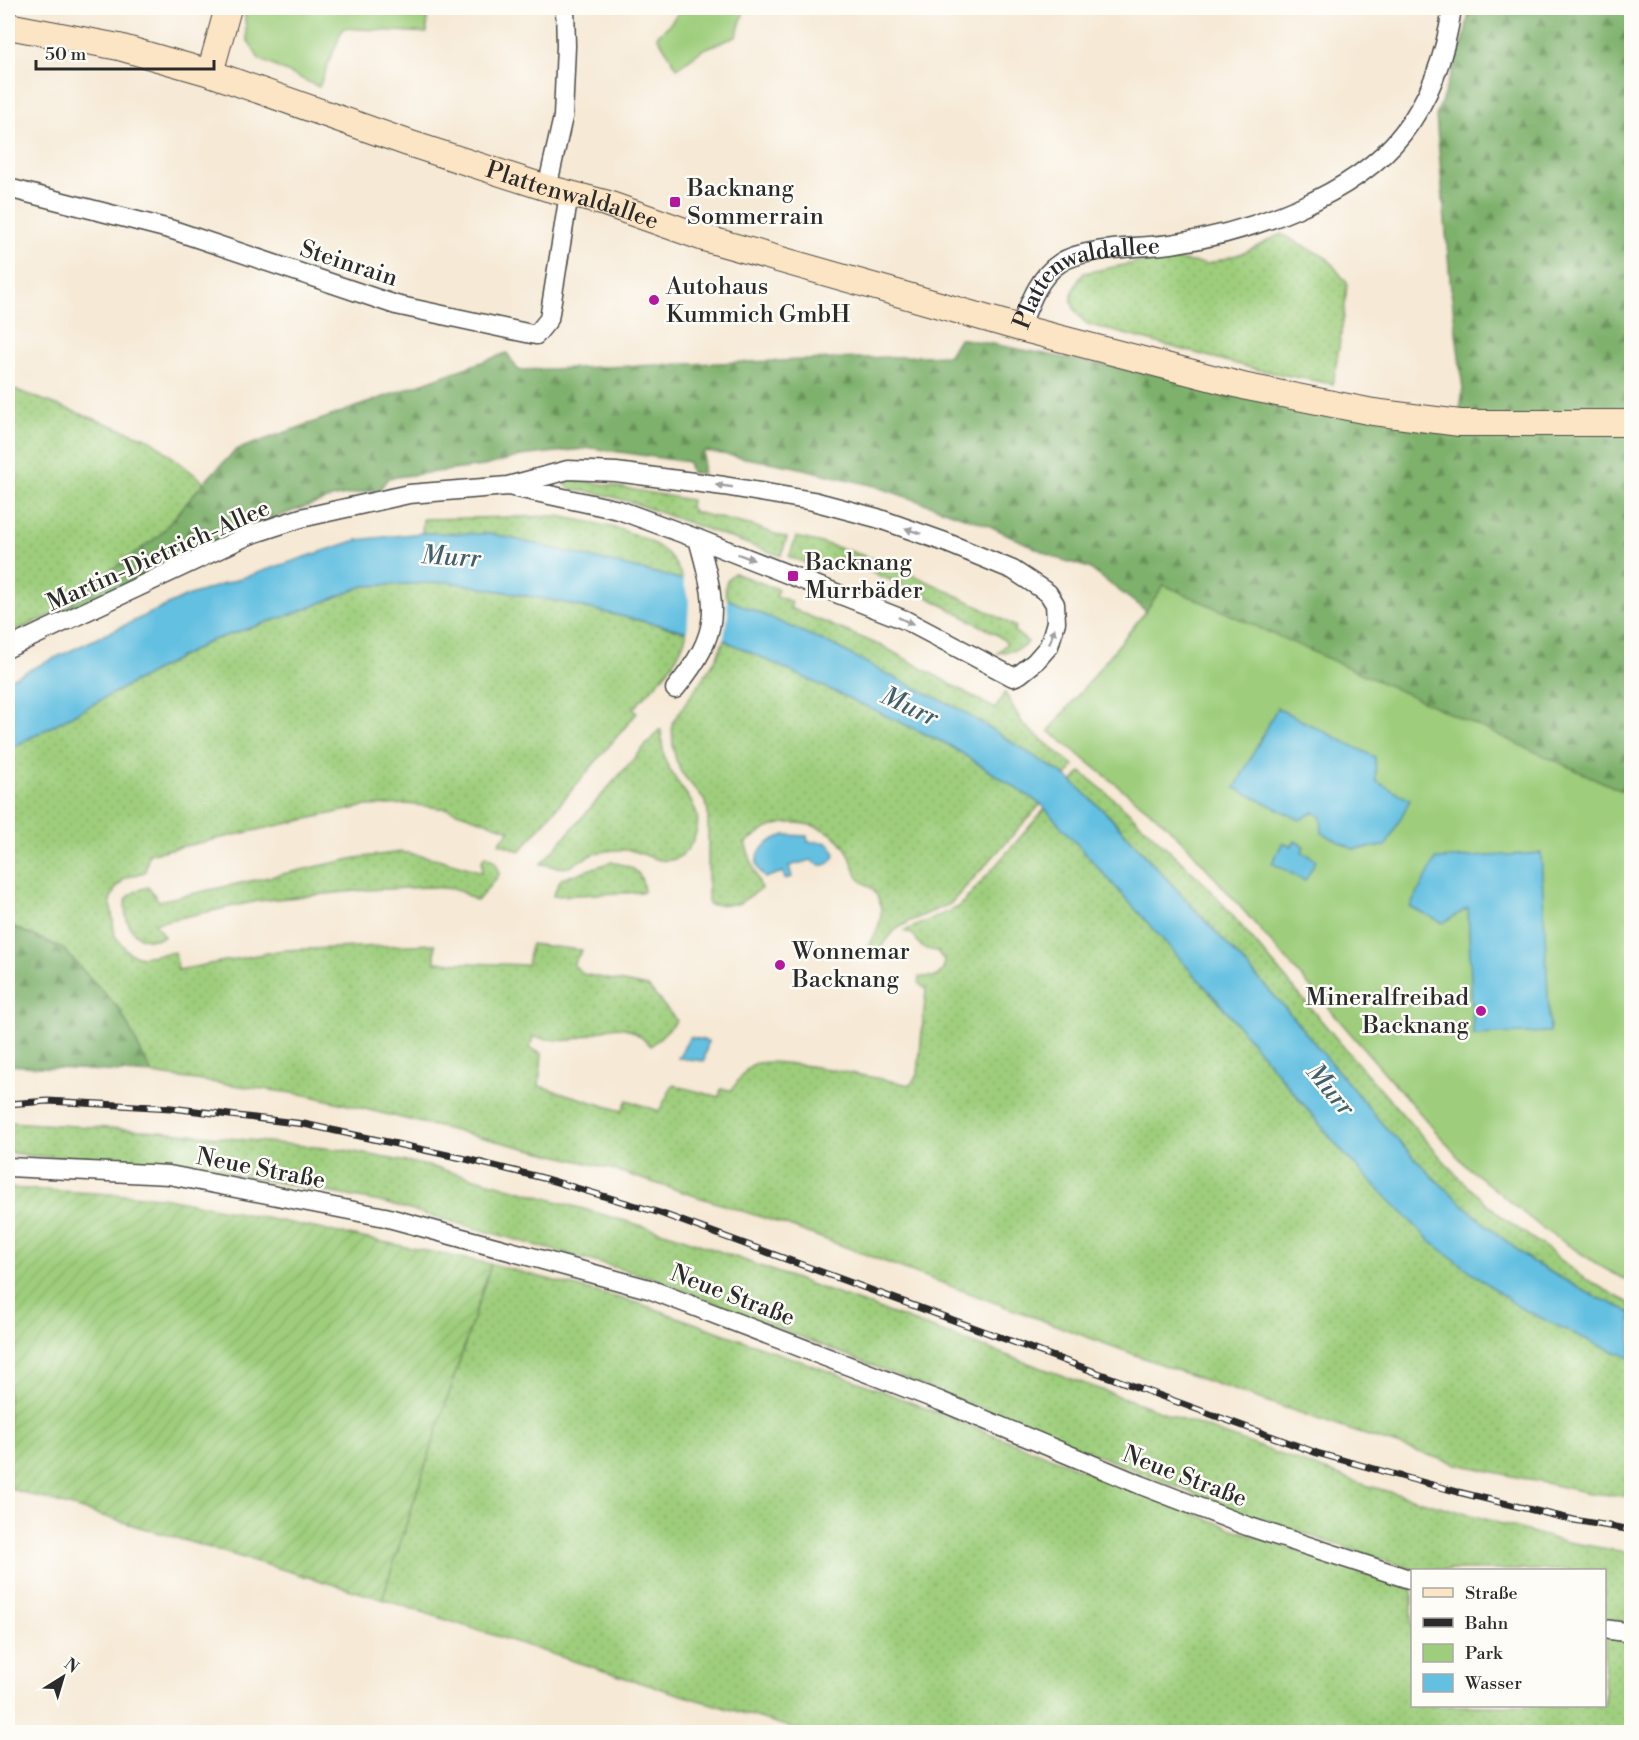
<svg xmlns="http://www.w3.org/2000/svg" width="1639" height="1740" viewBox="0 0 1639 1740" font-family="'Libre Bodoni',serif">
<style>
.grass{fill:url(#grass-dots);stroke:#647c54;stroke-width:1.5}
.forest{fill:url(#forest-firs);stroke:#546e4c;stroke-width:1.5}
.park{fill:#9ece7c;stroke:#647c54;stroke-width:1.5}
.garden{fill:url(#garden-furrows);stroke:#647c54;stroke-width:1.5}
.water{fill:#63c0e1;stroke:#477686;stroke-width:1.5}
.pier{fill:#f6e9d5}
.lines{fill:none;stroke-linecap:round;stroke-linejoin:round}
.street-casing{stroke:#494844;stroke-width:21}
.secondary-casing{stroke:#494844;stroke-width:28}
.street{stroke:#fff;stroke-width:18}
.secondary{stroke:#fce5c4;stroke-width:26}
.rail-casing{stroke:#2b2b2b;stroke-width:7}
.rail{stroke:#fdfcf7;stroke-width:4.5;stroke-dasharray:14;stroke-linecap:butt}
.oneway{fill:#a0a0a0}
.poi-dot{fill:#b5179e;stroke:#fdfcf7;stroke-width:2}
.labels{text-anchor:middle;stroke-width:5;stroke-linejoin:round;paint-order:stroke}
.poi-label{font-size:24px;fill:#2b2b2b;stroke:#fdfcf7;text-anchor:start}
.street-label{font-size:24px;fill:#2b2b2b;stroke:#fdfcf7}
.water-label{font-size:26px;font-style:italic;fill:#3f5f6b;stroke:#fdfcf7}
</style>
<defs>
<pattern id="grass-dots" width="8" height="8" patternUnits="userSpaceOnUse" patternTransform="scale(1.5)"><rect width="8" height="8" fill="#9ece7c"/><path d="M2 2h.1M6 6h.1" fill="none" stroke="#88b16b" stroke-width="1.8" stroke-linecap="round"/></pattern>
<pattern id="forest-firs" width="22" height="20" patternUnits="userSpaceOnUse" patternTransform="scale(1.5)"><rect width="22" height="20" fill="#7eb16c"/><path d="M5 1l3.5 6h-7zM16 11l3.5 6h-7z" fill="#679059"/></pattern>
<pattern id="garden-furrows" width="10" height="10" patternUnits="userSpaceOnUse" patternTransform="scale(1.5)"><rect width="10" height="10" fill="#9ece7c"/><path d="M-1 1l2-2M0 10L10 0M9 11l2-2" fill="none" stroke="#88b16b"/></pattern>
</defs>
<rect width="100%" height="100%" fill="#fdfcf7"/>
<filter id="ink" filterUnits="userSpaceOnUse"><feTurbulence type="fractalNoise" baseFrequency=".0167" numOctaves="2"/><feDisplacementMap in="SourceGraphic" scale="12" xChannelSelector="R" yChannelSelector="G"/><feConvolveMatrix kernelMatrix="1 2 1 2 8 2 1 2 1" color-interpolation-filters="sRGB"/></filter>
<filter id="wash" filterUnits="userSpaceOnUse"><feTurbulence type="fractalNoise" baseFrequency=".008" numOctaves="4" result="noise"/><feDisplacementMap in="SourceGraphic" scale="24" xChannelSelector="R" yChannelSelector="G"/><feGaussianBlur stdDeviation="1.35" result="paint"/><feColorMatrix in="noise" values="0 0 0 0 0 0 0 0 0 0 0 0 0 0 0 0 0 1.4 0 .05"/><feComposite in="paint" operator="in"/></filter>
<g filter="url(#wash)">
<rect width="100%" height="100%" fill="#f6e9d5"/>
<!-- grass -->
<g class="grass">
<path d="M1281 234 1327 258 1347 283 1344 315 1333 384 1259 370 1087 324C1067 306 1067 294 1084 273L1139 262 1168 259 1208 264 1246 252Z"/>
<polygon points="8,387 151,440 204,482 159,536 83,590 68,608 8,634"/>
<polygon points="568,478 691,500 690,507 694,512 753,526 787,538 781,556 631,502 601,494 569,489 565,483"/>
<path d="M558 516C592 523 639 529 666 552 674 559 679 571 684 580L493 534 422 533 423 519Z"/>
<path d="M796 537C874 553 947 588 1016 627L1014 631 1028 642C1021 651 1009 651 998 653L1007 643 996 634 915 590 838 559 822 569 789 557Z"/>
<path d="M734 573 778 589 776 596 792 602 790 608 884 647 995 709 1005 693 1023 724 1074 766 1066 776 835 646 727 600C724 589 724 580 734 573Z"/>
<path d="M450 582 561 602 687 632C679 664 655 685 633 709L637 713 520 851 499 843 510 830 448 809 408 804 366 806 149 854 145 872 125 878 116 888 110 900 115 936 129 953 141 957 175 952 178 970 283 950 435 944V962L527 965 531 944 582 950 573 964 583 974 648 987 677 1021 651 1046C617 1012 609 1033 570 1040 559 1042 545 1038 533 1037L530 1048 542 1054 539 1086 622 1111 627 1100 659 1111 673 1085 719 1097 721 1089 731 1090C738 1083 744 1070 752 1065 768 1054 885 1080 910 1085L918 1074 926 989 919 984 920 977H936L943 970 945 962 937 951C933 950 926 950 922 947 914 939 918 935 904 931L959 907 1046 808 1217 1000 1346 1156 1596 1344 1631 1358V1497L1590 1493 1453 1463 1347 1429 1187 1374 789 1226 608 1168 307 1095 152 1074 120 1010 62 948 8 925V750L210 641 298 612 364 586Z"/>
<path d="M724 640 949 745 1041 804 950 904 910 921 895 930 879 950 866 951C877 933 889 911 874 891 870 885 860 882 857 876 853 866 851 855 844 846 830 826 796 818 773 826 762 830 754 837 745 843L761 889 738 904 708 905V811L704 800 681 772 676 760 673 748 672 723 716 659Z"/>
<path d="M659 730H661C662 741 662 752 666 762 678 793 712 807 691 844 687 852 679 859 670 860 655 863 641 850 626 850 613 849 596 852 585 858 580 860 574 865 569 867 561 869 549 865 541 864Z"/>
<polygon points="1081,772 1119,803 1209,888 1358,1064 1460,1179 1503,1218 1549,1250 1582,1277 1631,1304 1631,1312 1588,1293 1534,1263 1487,1226 1434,1178 1384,1126 1279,1001 1108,814 1072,782"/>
<path d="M402 852 438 859 482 872V861L485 856C495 860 498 864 499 875L477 901 456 889 428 887 365 890 258 901 155 923 164 937C147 942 133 939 127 920 121 899 127 893 148 887L159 901 356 858Z"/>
<path d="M611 862C631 866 643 869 644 892L553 896 561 879Z"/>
<polygon points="8,1122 160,1131 344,1150 429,1166 497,1184 677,1236 1362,1484 1562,1541 1631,1553 1631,1623 1605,1619 1604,1570 1414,1570 1242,1513 653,1278 385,1203 204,1168 82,1158 33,1156 8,1152"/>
<polygon points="491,1264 641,1304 859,1382 1233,1529 1412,1589 1412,1706 1604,1706 1605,1637 1631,1641 1631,1732 806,1732 635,1681 382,1599"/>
</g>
<!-- forest -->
<g class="forest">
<polygon points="1470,8 1631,8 1631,795 1164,585 1146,611 1089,568 1056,558 990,526 875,486 791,466 704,451 703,473 691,473 688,462 592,448 521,456 484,466 388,478 380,489 335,497 290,512 168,561 118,594 68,608 83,590 159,536 204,482 236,450 507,353 518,370 949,355 959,338 1457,430 1463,390 1451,291 1436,116 1464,39"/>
<polygon points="8,925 62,948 120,1010 152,1074 8,1065"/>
</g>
<!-- park -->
<g class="park">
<polygon points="244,8 427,8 427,33 343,28 319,87 259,59 247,39"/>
<polygon points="682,8 745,8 736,37 704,49 677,68 657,36 669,25"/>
<polygon points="1164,585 1631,795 1631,1283 1602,1267 1542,1228 1466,1166 1189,848 1162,821 1049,731 1146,611"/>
</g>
<!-- garden -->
<polygon class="garden" points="8,1188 162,1197 491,1264 382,1599 8,1488"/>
<!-- water -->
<g class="water">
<polygon points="422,533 493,534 684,580 835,646 889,675 959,709 1066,776 1107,814 1279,1001 1384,1126 1434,1178 1487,1226 1534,1263 1588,1293 1631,1312 1631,1358 1596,1344 1520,1308 1431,1242 1346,1156 1217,1000 1041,804 949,745 724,640 561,602 450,582 364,586 298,612 210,641 8,750 8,680 187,596 357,540"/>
<polygon points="1277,708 1375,757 1376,781 1410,800 1386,846 1353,849 1322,833 1321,817 1314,812 1300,820 1235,788"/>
<path d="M785 835 807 836 808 842C822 841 833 840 835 856 829 867 820 868 811 860L789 866 792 877 785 879 783 872 765 878C745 858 765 841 785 835Z"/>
<polygon points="1295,841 1304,846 1302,852 1316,860 1305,881 1272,863 1283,842 1292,846"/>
<polygon points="1541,853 1550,1032 1473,1035 1468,908 1443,923 1410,907 1436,859"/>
<polygon points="690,1037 708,1041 704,1061 678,1058"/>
</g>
<!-- pier -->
<polygon class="pier" points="682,577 727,597 728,615 723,643 687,635 689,601"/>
</g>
<g filter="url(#ink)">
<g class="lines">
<defs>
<g id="street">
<polyline points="8,188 173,230 396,305 536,335 549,319 569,194"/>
<polyline points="547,188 563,117 566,46 565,8"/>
<path id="s1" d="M1020 328C1029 305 1038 277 1060 263 1083 247 1141 248 1171 244 1248 233 1354 197 1403 133 1431 97 1446 52 1452 8"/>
<polyline points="8,648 249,535 301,518 409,494 508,486 568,470 616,472 724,486 813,501 877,518 945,542 1013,570 1048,593 1055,604 1056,622 1049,646 1035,662 1020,674 1013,677 905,620 698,539 619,510 508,486"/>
<path d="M675 689C723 631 717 607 698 539"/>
<polyline points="8,1167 169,1175 385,1217 649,1289 940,1401 1141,1485 1247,1526 1412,1580"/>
<polyline points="1604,1629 1632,1633"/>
</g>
<g id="secondary">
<path id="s2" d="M8 26 119 47 210 73 408 143 547 188 605 203 704 238 1020 328 1247 387 1373 412 1460 423H1632"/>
<polyline points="210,73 228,8"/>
</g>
</defs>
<!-- street casing -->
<use href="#street" class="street-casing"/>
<!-- secondary casing -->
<use href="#secondary" class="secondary-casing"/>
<!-- street -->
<use href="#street" class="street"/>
<!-- secondary -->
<use href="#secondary" class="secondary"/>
<defs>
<polyline id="rail" points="8,1104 48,1101 171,1108 304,1124 466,1159 543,1178 660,1213 1317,1453 1458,1492 1574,1520 1632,1530"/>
</defs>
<!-- rail casing -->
<use href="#rail" class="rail-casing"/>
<!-- rail -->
<use href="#rail" class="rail"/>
</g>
<!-- one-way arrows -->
<defs><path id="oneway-solid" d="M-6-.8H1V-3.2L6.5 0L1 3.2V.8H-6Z" transform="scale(1.5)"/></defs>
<g class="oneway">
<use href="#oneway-solid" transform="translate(724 486) rotate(-172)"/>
<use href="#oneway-solid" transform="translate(913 531) rotate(-161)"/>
<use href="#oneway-solid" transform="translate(746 557) rotate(21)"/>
<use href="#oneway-solid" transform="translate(906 621) rotate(26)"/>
<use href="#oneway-solid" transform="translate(1052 636) rotate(-72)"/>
</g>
</g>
<!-- markers -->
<g class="poi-dot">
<rect x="669" y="196" width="12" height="12" rx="3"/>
<circle cx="654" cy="300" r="6"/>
<rect x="787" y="570" width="12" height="12" rx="3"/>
<circle cx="780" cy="965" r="6"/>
<circle cx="1481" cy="1011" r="6"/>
</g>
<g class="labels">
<!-- poi labels -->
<g class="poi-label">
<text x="687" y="196">Backnang<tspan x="687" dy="28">Sommerrain</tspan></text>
<text x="666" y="294">Autohaus<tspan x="666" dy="28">Kummich GmbH</tspan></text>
<text x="805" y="570">Backnang<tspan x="805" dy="28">Murrbäder</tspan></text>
<text x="792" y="959">Wonnemar<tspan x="792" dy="28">Backnang</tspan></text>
<text x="1469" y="1005" text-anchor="end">Mineralfreibad<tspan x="1469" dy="28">Backnang</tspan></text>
</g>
<!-- street labels -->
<g class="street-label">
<text dy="8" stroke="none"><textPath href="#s2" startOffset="590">Plattenwaldallee</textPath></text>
<text transform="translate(349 263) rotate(18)" y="8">Steinrain</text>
<text dy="8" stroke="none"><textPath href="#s1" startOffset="90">Plattenwaldallee</textPath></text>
<text transform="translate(158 555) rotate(-24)" y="8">Martin-Dietrich-Allee</text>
<text transform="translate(261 1168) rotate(11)" y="8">Neue Straße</text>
<text transform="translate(733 1295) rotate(21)" y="8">Neue Straße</text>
<text transform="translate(1185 1476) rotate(21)" y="8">Neue Straße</text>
</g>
<!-- water labels -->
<g class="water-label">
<text transform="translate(451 556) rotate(4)" y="9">Murr</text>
<text transform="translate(910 706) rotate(25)" y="9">Murr</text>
<text transform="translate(1331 1089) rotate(50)" y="9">Murr</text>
</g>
</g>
<!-- margin -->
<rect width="1639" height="1740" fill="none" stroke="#fdfcf7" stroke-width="30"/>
<!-- legend -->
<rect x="1411" y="1569" width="195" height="138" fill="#fdfcf7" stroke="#a9a8a5" stroke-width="1.5"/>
<rect x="1423" y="1588" width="30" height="9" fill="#fce5c4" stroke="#a9a8a5" stroke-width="1.5"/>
<text x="1465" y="1599" font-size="18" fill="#2b2b2b">Straße</text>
<rect x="1423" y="1618" width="30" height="9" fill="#2b2b2b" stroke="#a9a8a5" stroke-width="1.5"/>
<text x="1465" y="1629" font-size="18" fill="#2b2b2b">Bahn</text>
<rect x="1423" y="1644" width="30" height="18" fill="#9ece7c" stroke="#a9a8a5" stroke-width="1.5"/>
<text x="1465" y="1659" font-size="18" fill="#2b2b2b">Park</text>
<rect x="1423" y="1674" width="30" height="18" fill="#63c0e1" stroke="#a9a8a5" stroke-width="1.5"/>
<text x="1465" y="1689" font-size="18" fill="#2b2b2b">Wasser</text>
<!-- north arrow -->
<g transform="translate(63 1677) rotate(37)" stroke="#fdfcf7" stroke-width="4.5" paint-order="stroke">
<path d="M0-4.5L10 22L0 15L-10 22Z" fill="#2b2b2b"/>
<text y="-9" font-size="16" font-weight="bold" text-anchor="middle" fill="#2b2b2b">N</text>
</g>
<!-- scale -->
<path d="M36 60v9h178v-9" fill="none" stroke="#2b2b2b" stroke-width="3"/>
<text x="45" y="60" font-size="18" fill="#2b2b2b" stroke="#fdfcf7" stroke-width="4.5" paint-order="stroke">50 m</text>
</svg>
